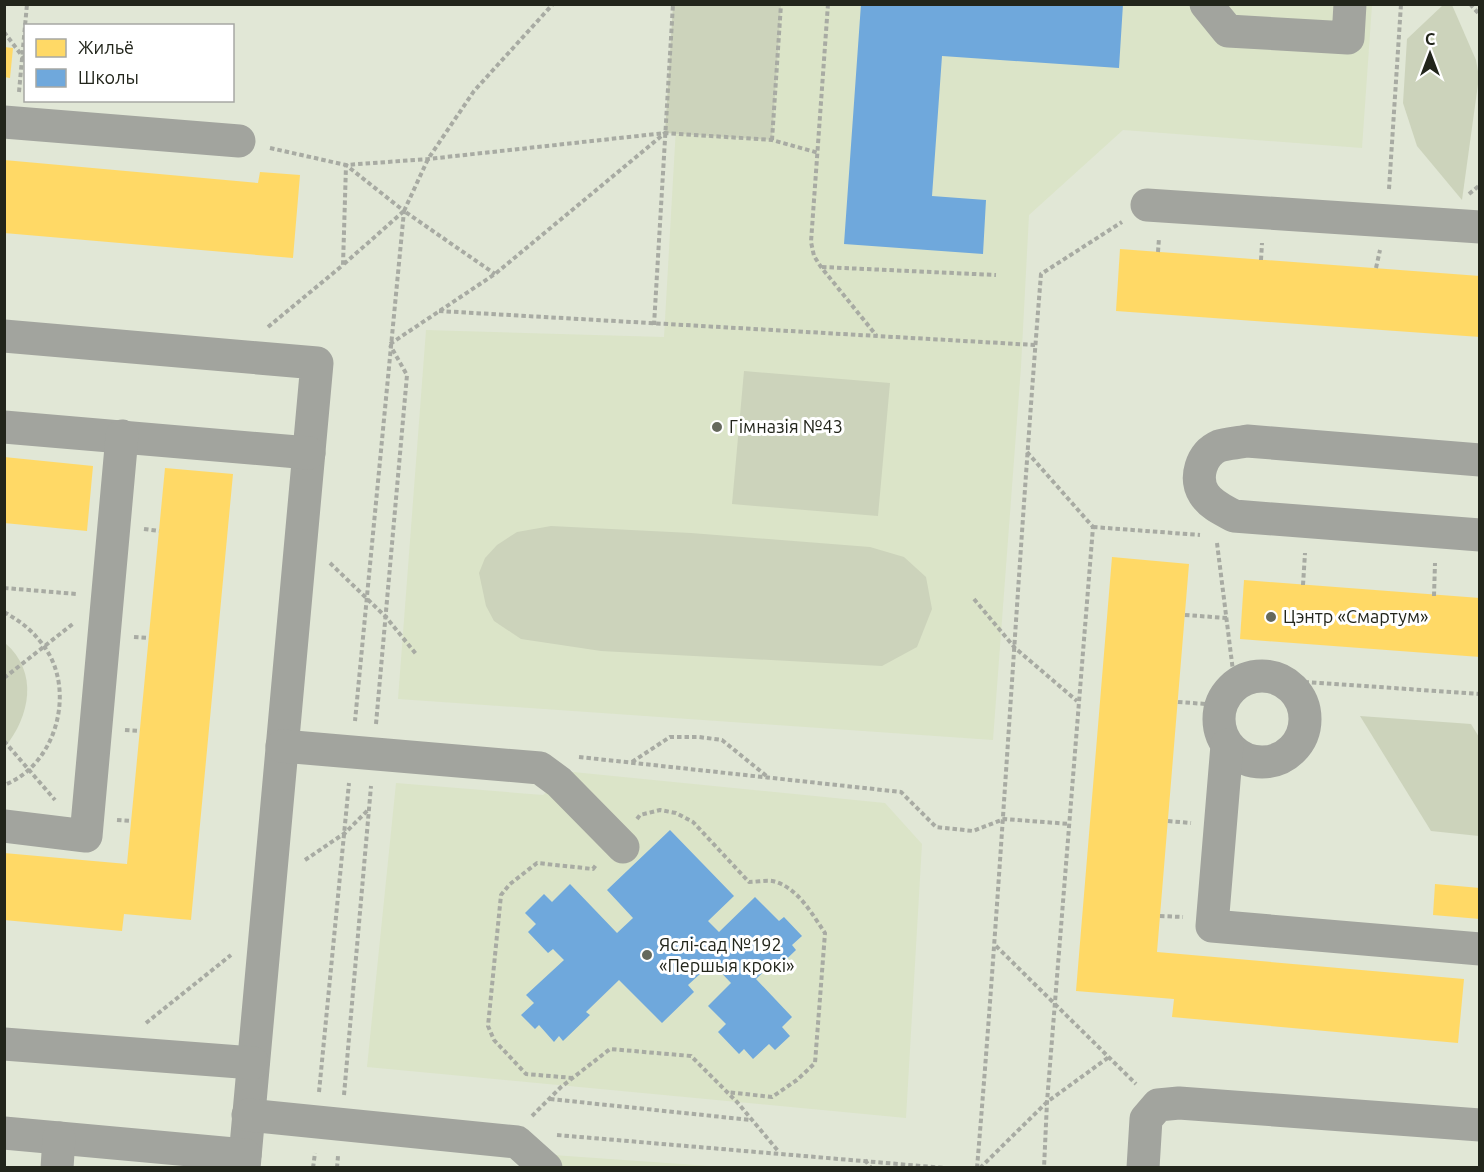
<svg xmlns="http://www.w3.org/2000/svg" width="1484" height="1172" viewBox="0 0 1484 1172" font-family="Ubuntu,sans-serif">
<style>
.built{fill:#dbe4c8}
.green{fill:#ccd3bb}
.homes{fill:#ffd966}
.schools{fill:#6fa8dc}
.lines{fill:none;stroke-linecap:round;stroke-linejoin:round}
.path{stroke:#a8aba3;stroke-width:4;stroke-dasharray:4.5 3;stroke-linecap:butt}
.minor{stroke:#a2a49e;stroke-width:33}
.poi-dot{fill:#65695c;stroke:#fff;stroke-width:2}
.labels{text-anchor:middle;stroke-width:6;stroke-linejoin:round;paint-order:stroke}
.poi-label{font-size:18px;fill:#22251b;stroke:#fff;text-anchor:start}
</style>
<rect width="100%" height="100%" fill="#e1e7d6"/>
<!-- built -->
<g class="built">
<polygon points="683,5 1372,5 1362,148 1123,130 1029,215 1021,367 993,740 398,699 426,330 664,337"/>
<polygon points="573,772 885,803 922,844 906,1118 367,1067 396,783 543,795"/>
<polygon points="553,1155 724,1167 540,1168"/>
</g>
<!-- green -->
<g class="green">
<polygon points="673,5 781,5 772,140 665,133"/>
<polygon points="1443,5 1452,5 1476,60 1479,77 1462,200 1417,146 1403,103 1407,39"/>
<polygon points="744,371 890,383 878,516 732,504"/>
<polygon points="551,526 691,533 870,547 904,557 926,577 932,609 917,647 882,666 601,651 521,639 494,621 486,606 479,573 485,558 497,545 517,532"/>
<path d="M5 643C39 672 30 716 5 747Z"/>
<polygon points="1360,716 1471,724 1479,737 1479,836 1431,831"/>
</g>
<!-- homes -->
<g class="homes">
<polygon points="4,47 13,48 10,78 4,77"/>
<polygon points="4,160 258,183 260,172 300,175 293,258 4,233"/>
<polygon points="1120,249 1480,276 1480,337 1116,311"/>
<polygon points="4,457 93,466 87,531 4,523"/>
<polygon points="165,468 233,474 191,920 124,914 122,931 4,920 4,853 127,864"/>
<polygon points="1112,557 1189,564 1157,952 1464,979 1458,1043 1172,1017 1174,999 1076,991"/>
<polygon points="1244,580 1480,598 1480,657 1240,639"/>
<polygon points="1435,884 1480,888 1480,919 1433,915"/>
</g>
<!-- schools -->
<g class="schools">
<polygon points="861,4 1123,4 1119,68 942,56 932,196 986,200 983,254 844,244"/>
<polygon points="670,830 734,896 708,921 719,932 755,897 779,921 784,917 802,936 792,945 796,950 775,970 770,966 756,979 792,1017 782,1027 790,1036 775,1050 769,1044 753,1059 744,1049 739,1054 718,1032 726,1024 708,1006 731,983 712,963 688,985 694,992 662,1023 619,980 586,1012 590,1015 563,1041 559,1036 554,1042 539,1025 535,1029 521,1015 534,1003 526,995 564,960 553,949 548,953 528,932 536,924 525,913 544,894 552,902 570,884 617,933 633,918 607,890"/>
</g>
<g class="lines">
<!-- path -->
<g class="path">
<polyline points="828,4 811,242 814,256 821,267 876,335"/>
<polyline points="1470,4 1480,15"/>
<polyline points="4,32 26,61"/>
<polyline points="19,92 27,4"/>
<polyline points="772,140 781,4"/>
<polyline points="270,148 346,165 428,159 665,133 772,140 819,153"/>
<polyline points="1389,189 1401,4"/>
<polyline points="1469,194 1480,185"/>
<polyline points="404,211 428,159 474,91 553,4"/>
<polyline points="1158,252 1159,238"/>
<polyline points="1261,260 1262,243"/>
<polyline points="344,264 404,211 495,274"/>
<polyline points="822,267 996,275"/>
<polyline points="1376,268 1380,250"/>
<polyline points="439,311 1035,345"/>
<polyline points="654,325 673,4"/>
<polyline points="268,327 343,265 346,165 404,211 355,721"/>
<polyline points="390,344 495,274 665,133"/>
<polyline points="1027,452 1093,527 1047,1102 1044,1168"/>
<polyline points="1093,527 1200,535"/>
<polyline points="144,529 159,531"/>
<polyline points="1217,543 1233,671 1283,672 1306,682 1480,694"/>
<polyline points="330,563 386,617 416,654"/>
<polyline points="1303,585 1305,553"/>
<polyline points="4,588 77,594"/>
<polyline points="1434,596 1435,563"/>
<polyline points="974,599 1015,648 1077,701"/>
<path d="M4 612C20 621 32 630 43 645 77 689 57 765 4 785"/>
<polyline points="1185,615 1227,618"/>
<polyline points="134,637 149,638"/>
<polyline points="4,678 74,623"/>
<polyline points="1178,702 1220,705"/>
<polyline points="376,724 407,375 390,345"/>
<polyline points="125,730 140,731"/>
<polyline points="4,741 55,800"/>
<polyline points="579,757 901,792 936,827 973,831 1004,819 1070,824"/>
<polyline points="632,762 670,737 699,737 722,740 769,778"/>
<path d="M637 819 640 815 660 810 676 813 693 822 749 882C756 882 766 880 772 881 797 886 812 914 825 933L815 1063 797 1080 772 1097 727 1092"/>
<polyline points="117,820 131,821"/>
<polyline points="1168,821 1191,823"/>
<polyline points="305,860 345,833 368,810"/>
<polyline points="1160,916 1183,917"/>
<polyline points="996,946 1136,1084"/>
<polyline points="146,1023 231,955"/>
<polyline points="573,1078 526,1074 494,1040 488,1026 501,895 510,884 537,863 593,869 596,865"/>
<polyline points="319,1092 349,783"/>
<polyline points="344,1095 371,786"/>
<polyline points="550,1099 751,1120"/>
<polyline points="532,1116 561,1087 610,1049 691,1056 737,1102 779,1152"/>
<polyline points="557,1135 945,1168"/>
<polyline points="865,1160 871,1168"/>
<polyline points="313,1168 315,1153"/>
<polyline points="337,1168 338,1156"/>
<path d="M977 1168C1002 870 1017 572 1041 274L1122 222"/>
<polyline points="980,1168 1047,1102 1109,1057"/>
</g>
<!-- minor -->
<g class="minor">
<polyline points="1206,4 1228,31 1348,38 1350,4"/>
<polyline points="4,122 239,141"/>
<polyline points="1147,205 1480,227"/>
<polyline points="4,336 317,363 244,1168"/>
<polyline points="4,427 309,453"/>
<path d="M1480 460 1247 441C1238 443 1227 443 1219 446 1201 454 1194 478 1204 494 1211 505 1223 510 1234 516L1480 535"/>
<circle cx="1262" cy="719" r="43"/>
<polyline points="1227,745 1212,926 1480,949"/>
<polyline points="282,746 540,768 559,782 623,847"/>
<polyline points="4,826 86,836 122,436"/>
<polyline points="4,1044 253,1063"/>
<polyline points="248,1115 517,1142 546,1168"/>
<polyline points="4,1133 245,1155"/>
<polyline points="57,1168 59,1138"/>
<polyline points="1143,1168 1146,1119 1158,1105 1179,1103 1480,1125"/>
</g>
</g>
<!-- markers -->
<g class="poi-dot">
<circle cx="717" cy="427" r="6"/>
<circle cx="1271" cy="617" r="6"/>
<circle cx="647" cy="955" r="6"/>
</g>
<g class="labels">
<!-- poi labels -->
<g class="poi-label">
<text x="729" y="433">Гімназія №43</text>
<text x="1283" y="623">Цэнтр «Смартум»</text>
<text x="659" y="951">Яслі-сад №192<tspan x="659" dy="21">«Першыя крокі»</tspan></text>
</g>
</g>
<!-- border -->
<rect width="1484" height="1172" fill="none" stroke="#22251b" stroke-width="12"/>
<!-- legend -->
<rect x="24" y="24" width="210" height="78" fill="#ffffff" stroke="#a7a8a4" stroke-width="1.5"/>
<rect x="36" y="39" width="30" height="18" fill="#ffd966" stroke="#a7a8a4" stroke-width="1.5"/>
<text x="78" y="54" font-size="18" fill="#22251b">Жильё</text>
<rect x="36" y="69" width="30" height="18" fill="#6fa8dc" stroke="#a7a8a4" stroke-width="1.5"/>
<text x="78" y="84" font-size="18" fill="#22251b">Школы</text>
<!-- north arrow -->
<g transform="translate(1430 54)" stroke="#ffffff" stroke-width="4.5" paint-order="stroke">
<path d="M0-4.5L10 22L0 15L-10 22Z" fill="#22251b"/>
<text y="-9" font-size="16" font-weight="bold" text-anchor="middle" fill="#22251b">С</text>
</g>
</svg>
